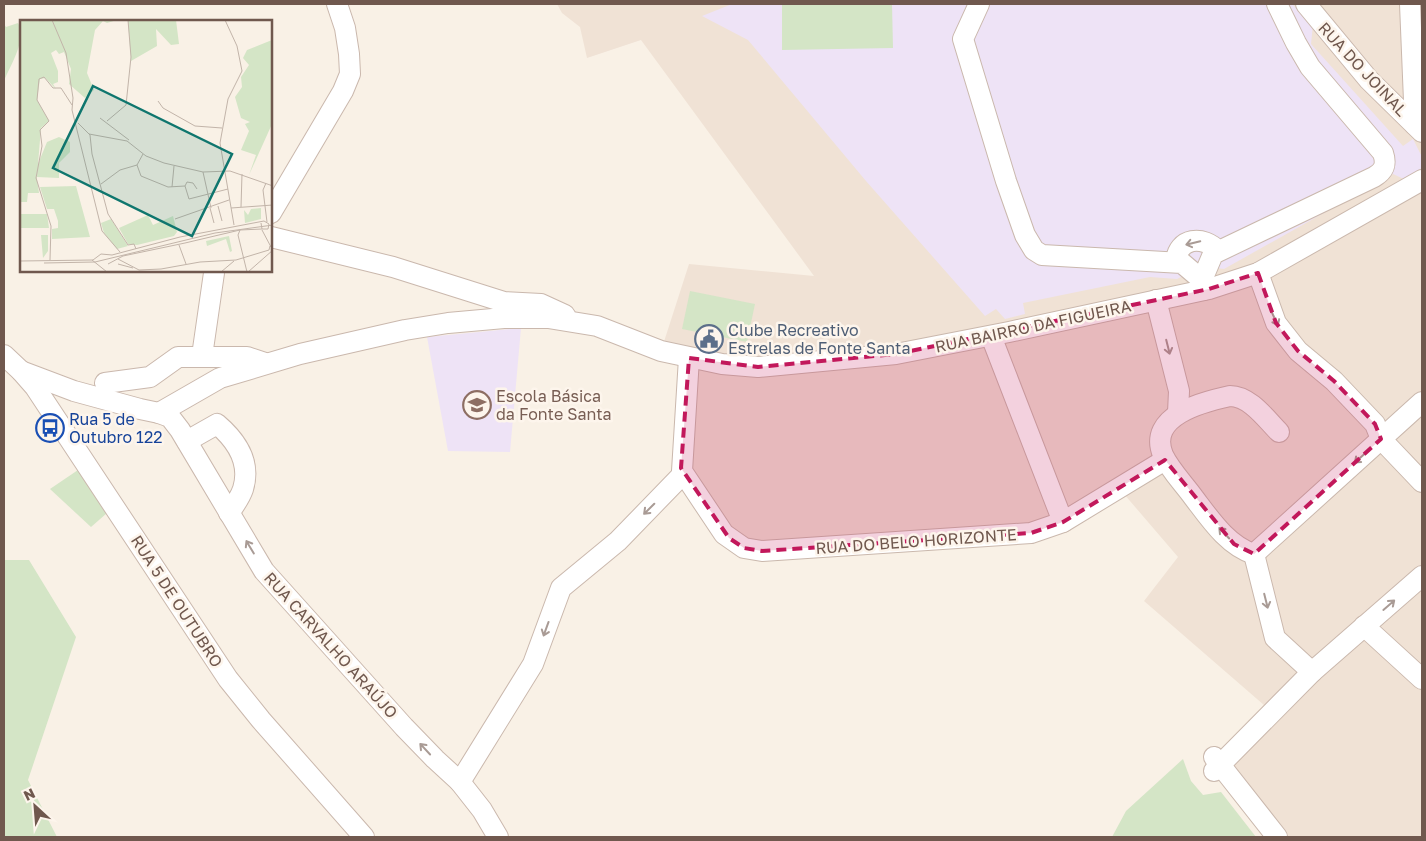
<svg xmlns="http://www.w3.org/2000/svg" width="1426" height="841" viewBox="0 0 1426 841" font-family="'Golos Text',sans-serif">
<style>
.residential{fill:#f0e2d5}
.education{fill:#eee3f6}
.green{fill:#d4e5c6}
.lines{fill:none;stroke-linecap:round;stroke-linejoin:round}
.minor-casing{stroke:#cab8ad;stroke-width:22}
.minor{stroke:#fff;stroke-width:20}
.oneway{stroke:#a99b95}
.marked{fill:#c2185b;fill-opacity:0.2;stroke:#c2185b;stroke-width:4;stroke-dasharray:10 6;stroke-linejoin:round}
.labels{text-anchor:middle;stroke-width:5;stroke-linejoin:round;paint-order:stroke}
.street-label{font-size:16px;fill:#70584e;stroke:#fdf5ec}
.service-label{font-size:16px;fill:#4e5e75;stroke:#fdf5ec;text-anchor:start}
.education-label{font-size:16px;fill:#785e54;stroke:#fdf5ec;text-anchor:start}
.transit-label{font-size:16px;fill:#164399;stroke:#fdf5ec;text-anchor:start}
.inset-road{fill:none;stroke:#c2b4a9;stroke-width:1}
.view{fill:#0f766e;fill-opacity:0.15;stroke:#0f766e;stroke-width:2.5}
.inset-edge{fill:none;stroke:#70584e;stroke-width:2.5}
</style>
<rect width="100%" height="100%" fill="#f9f1e6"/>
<!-- residential -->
<polygon class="residential" points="557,4 1422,4 1422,837 1277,837 1222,764 1272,712 1144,601 1178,557 1118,487 1061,521 744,545 688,472 689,358 661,351 689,264 814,276 641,40 587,58 580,27 562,13"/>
<!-- education -->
<g class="education">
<polygon points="732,4 1292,4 1313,24 1311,44 1403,146 1413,139 1422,157 1422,164 1420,171 1406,180 1393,174 1224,269 1203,266 1177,279 1150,277 1023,303 1025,314 1005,319 996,309 985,316 866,181 748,40 702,16"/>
<polygon points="521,328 510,452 448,451 427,337"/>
</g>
<!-- green -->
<g class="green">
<polygon points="782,4 892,4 893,48 782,50"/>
<path d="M18 23C28 38 10 66 4 81V24L6 27Z"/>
<polygon points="690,291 755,304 747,342 682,329"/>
<polygon points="78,470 107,513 91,527 50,489"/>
<polygon points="4,560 29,560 76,637 28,780 57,837 4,837"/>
<polygon points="1183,759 1191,781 1203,795 1221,792 1256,837 1112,837 1126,811"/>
</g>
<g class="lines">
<defs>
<g id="minor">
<polyline points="979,4 963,39 1006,181 1025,235 1034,250 1042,255 1182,263 1202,280"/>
<polyline points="1306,4 1369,80 1422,132"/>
<polyline points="1410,4 1415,125"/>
<polyline points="271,213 343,91 350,74 349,54 345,28 337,4"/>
<polyline points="271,237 393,267 504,302 541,304 565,315"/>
<path d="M1176 262C1177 237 1204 235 1218 251"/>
<polyline points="1258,273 1276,323 1298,351 1334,381 1375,424 1381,439 1422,482"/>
<path d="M1204 290 1202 280 1213 254 1374 177C1384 171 1387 165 1383 153L1310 67 1296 43 1277 4"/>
<polyline points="1156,300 1179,391 1178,413"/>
<polyline points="991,336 1063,522"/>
<polyline points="4,355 21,371 35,387 228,679 261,720 364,837"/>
<polyline points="202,356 214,273"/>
<polyline points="689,358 682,471 724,534 744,548 762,551 1031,533 1063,522 1165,460"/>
<polyline points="21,371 74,391 140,409 159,413 170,417 180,430 264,571 404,727 435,759 460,782 482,810 498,837"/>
<polyline points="105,383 150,377 178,357 247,357 265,363"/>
<polyline points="159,413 220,378 300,354 405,330 448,323 504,318 548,318 597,326 661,351 722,364 758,367 896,354 1009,332 1209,289 1258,273 1422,180"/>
<path d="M1279 432C1266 419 1250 396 1230 396 1202 402 1147 416 1163 455 1170 470 1184 484 1194 498 1210 519 1228 546 1254 554L1422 402"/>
<path d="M187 441 217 424C237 441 251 463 243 489 240 498 234 506 229 513"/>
<polyline points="1254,554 1275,638 1312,672"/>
<polyline points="1364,626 1422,679"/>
<polyline points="1214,757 1277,837"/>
<polyline points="1214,771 1312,672 1422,576"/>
<polyline points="460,782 533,664 561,588 618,541 683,474"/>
</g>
</defs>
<!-- minor casing -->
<use href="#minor" class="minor-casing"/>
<!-- minor -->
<use href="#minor" class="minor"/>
</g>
<!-- one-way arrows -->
<defs><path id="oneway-shaft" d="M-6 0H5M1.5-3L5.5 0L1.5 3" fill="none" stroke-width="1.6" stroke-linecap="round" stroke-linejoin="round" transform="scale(1.25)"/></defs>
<g class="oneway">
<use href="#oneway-shaft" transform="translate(1193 243) rotate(166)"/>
<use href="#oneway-shaft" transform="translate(1275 319) rotate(65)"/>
<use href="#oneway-shaft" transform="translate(1168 347) rotate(76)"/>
<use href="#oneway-shaft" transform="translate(1360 458) rotate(138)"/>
<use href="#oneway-shaft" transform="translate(649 509) rotate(135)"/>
<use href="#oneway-shaft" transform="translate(1224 533) rotate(-133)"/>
<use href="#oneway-shaft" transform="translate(250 547) rotate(-121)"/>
<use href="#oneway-shaft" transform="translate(1266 601) rotate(76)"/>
<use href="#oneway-shaft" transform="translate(1389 605) rotate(-41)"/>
<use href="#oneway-shaft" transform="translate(546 629) rotate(110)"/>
<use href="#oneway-shaft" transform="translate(425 749) rotate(-133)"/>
</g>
<!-- marked area -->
<path class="marked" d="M1258 273 1276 323 1298 351 1334 381 1375 424 1381 439 1254 554 1234 544 1165 460 1063 522 1031 533 762 551 744 548 729 538 681 468 689 358 758 367 896 354 1209 289Z"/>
<!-- icons -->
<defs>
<symbol id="civic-ring" viewBox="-11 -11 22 22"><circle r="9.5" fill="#fdf5ec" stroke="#5c6f8a" stroke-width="1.5"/><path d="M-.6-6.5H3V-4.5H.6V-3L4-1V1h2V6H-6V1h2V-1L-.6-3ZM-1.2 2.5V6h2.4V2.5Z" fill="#5c6f8a"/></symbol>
<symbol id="school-ring" viewBox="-11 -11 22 22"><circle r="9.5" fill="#fdf5ec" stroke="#8d6e63" stroke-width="1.5"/><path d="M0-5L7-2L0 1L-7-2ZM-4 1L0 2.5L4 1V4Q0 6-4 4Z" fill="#8d6e63"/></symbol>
<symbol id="bus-ring" viewBox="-11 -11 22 22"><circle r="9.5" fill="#fdf5ec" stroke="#1a4fb4" stroke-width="1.5"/><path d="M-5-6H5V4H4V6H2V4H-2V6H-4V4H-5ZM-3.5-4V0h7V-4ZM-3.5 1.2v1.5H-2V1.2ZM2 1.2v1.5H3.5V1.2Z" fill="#1a4fb4"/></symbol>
</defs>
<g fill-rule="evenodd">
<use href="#civic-ring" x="693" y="323" width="32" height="32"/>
<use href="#school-ring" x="461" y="389" width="32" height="32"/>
<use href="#bus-ring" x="34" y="412" width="32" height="32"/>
</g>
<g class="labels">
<!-- street labels -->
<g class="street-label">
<text transform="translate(1363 69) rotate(47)" y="6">RUA DO JOINAL</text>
<text transform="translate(1033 326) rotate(-12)" y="6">RUA BAIRRO DA FIGUEIRA</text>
<text transform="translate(916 541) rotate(-4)" y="6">RUA DO BELO HORIZONTE</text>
<text transform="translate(177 601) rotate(57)" y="6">RUA 5 DE OUTUBRO</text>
<text transform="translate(331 645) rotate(48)" y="6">RUA CARVALHO ARAÚJO</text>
</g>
<!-- service labels -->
<g class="service-label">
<text x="728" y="336">Clube Recreativo<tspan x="728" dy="18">Estrelas de Fonte Santa</tspan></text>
</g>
<!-- education labels -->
<g class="education-label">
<text x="496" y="402">Escola Básica<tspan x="496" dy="18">da Fonte Santa</tspan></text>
</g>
<!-- transit labels -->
<g class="transit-label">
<text x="69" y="425">Rua 5 de<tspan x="69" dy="18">Outubro 122</tspan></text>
</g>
</g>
<!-- overview -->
<g transform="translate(20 20)">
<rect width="252" height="252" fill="#f9f1e6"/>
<path d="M0 0H97L87 3 83 1 75 10 67 53 74 70 65 78 49 64 51 49 44 32 39 34 36 30 31 33 38 51V62L33 64 36 69 25 58 20 59 17 80 29 101 21 108 18 144 27 122 39 117 50 122V132L39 143V158L17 157 16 152 19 173H8L7 182H0ZM108 0H156L159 24 151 25 136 9 137 26 111 41ZM252 20V104L229 155 236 135 221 130 229 111 225 104 230 102 221 98 215 77 222 67 221 57 229 45 223 38 227 30ZM56 166 70 217 32 219V209L38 208V201L34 189H27L20 167ZM241 188V199L225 203 224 190 228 195 231 189ZM0 194H27L29 208H0ZM128 195 133 205 153 196 157 212 154 216 117 225 108 224 99 208ZM91 199 108 226 97 229 84 213 81 203ZM21 215H28V231L23 238ZM209 216 212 231 210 232 206 219 187 226 186 221Z" fill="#d4e5c6"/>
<path class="inset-road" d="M32 0 46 33 53 78 52 90 82 211 100 232M205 0 217 26 222 51 208 79 200 123 214 205M138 81 143 88 175 106 202 108M80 98 109 120M87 101 106 85 111 37 108 0M58 103 70 115 72 134 88 194 108 225 114 224 116 229M69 114 107 121 126 136 144 143 183 152 210 151 253 166M117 145 121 156 148 167 165 166M183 152 191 188M246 163 243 170 247 202M81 164 100 150 117 145 123 134M165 166 169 179 208 169M165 166 167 162 173 163 177 169M152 167 154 146M198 186 202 201M221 187 222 154M190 188 194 203M211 188 253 185M155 199 209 180M220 210 218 215 227 252M242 210 251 227M165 223 220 210 242 209M159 225 166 244M98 239 119 250 141 249 180 242 216 240 249 230 250 226M30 240 31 206 16 158 22 126 20 110 29 101 17 80 19 59 24 57 33 68H41L52 85M72 240 87 252M0 241 73 240 81 234 92 235 160 217 244 201 249 204 248 209H242L241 203M24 243 75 242 195 213 253 205M88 244 103 236 165 223M98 244 113 248M201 252 214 241M228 252 253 230"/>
<path class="view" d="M73 66 212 134 172 216 33 148Z"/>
<rect width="252" height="252" class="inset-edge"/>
</g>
<!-- border -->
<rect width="1426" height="841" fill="none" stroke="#70584e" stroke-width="10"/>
<!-- north arrow -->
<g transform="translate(35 806) rotate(334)" stroke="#fdf5ec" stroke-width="4" paint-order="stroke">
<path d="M0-4L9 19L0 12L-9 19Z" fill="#70584e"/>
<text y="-8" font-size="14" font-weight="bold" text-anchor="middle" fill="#70584e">N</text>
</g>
</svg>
